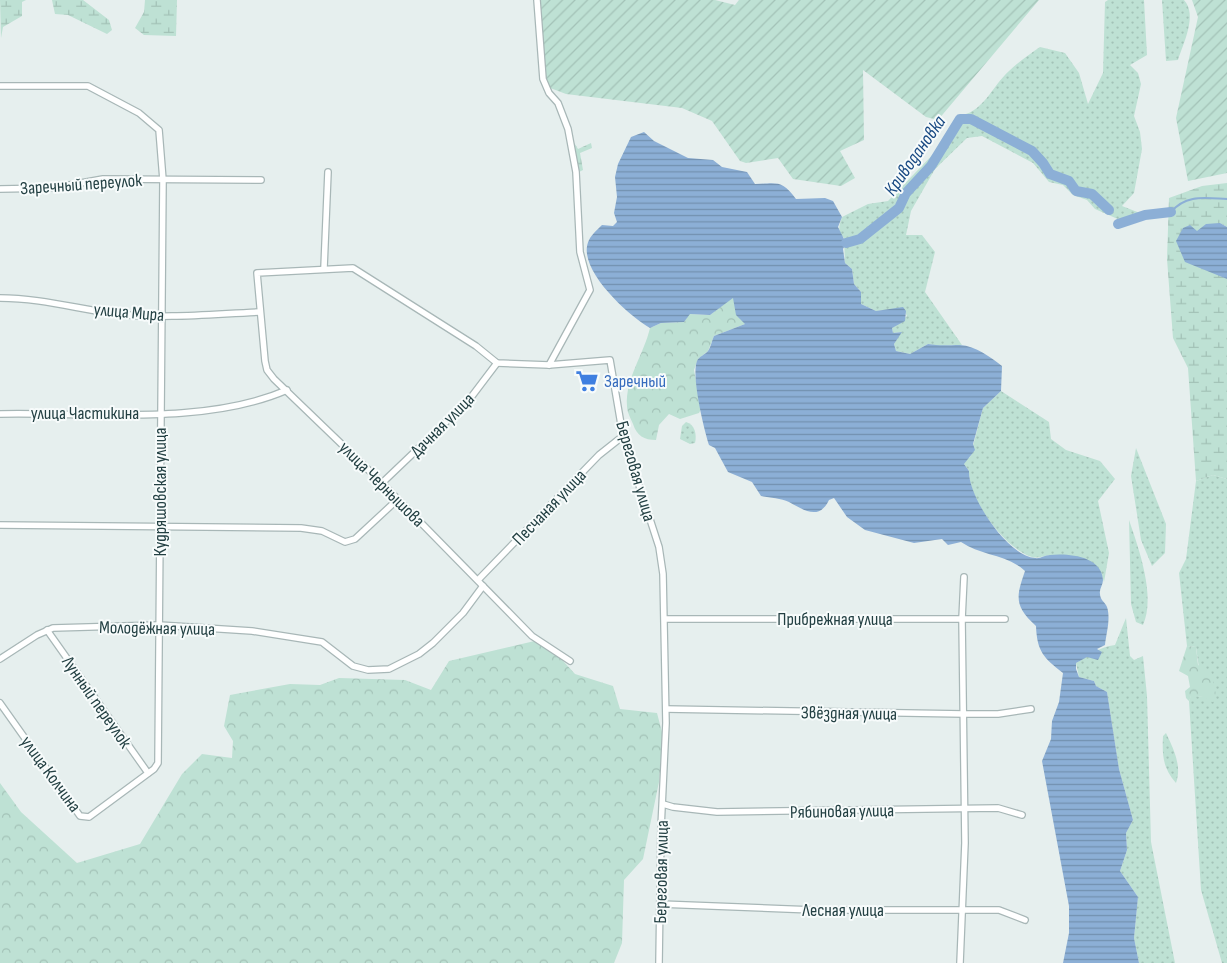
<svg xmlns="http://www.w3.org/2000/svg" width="1227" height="963" viewBox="0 0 1227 963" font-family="'Sofia Sans Condensed',sans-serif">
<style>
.grass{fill:url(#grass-dots)}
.forest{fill:url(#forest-crowns)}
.wetland{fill:url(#wetland-marsh)}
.garden{fill:url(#garden-furrows)}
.water{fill:url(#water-rules)}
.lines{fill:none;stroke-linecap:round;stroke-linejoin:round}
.stream{stroke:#8cafd6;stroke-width:2}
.river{stroke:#8cafd6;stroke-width:10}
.street-casing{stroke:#a8b7b7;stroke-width:8}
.street{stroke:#fff;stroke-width:5.5}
.labels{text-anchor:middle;stroke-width:4;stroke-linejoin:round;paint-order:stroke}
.street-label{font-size:18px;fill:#234043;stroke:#f7fbfb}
.shop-label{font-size:18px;fill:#366cbe;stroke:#f7fbfb;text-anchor:start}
.water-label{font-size:19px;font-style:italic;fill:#194a83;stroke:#f7fbfb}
</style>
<defs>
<pattern id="grass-dots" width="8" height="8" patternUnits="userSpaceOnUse" patternTransform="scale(1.25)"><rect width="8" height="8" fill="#bee1d4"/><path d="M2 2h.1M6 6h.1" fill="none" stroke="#a3c2b7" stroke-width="1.8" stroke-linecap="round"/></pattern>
<pattern id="forest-crowns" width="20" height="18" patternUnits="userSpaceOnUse" patternTransform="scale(1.25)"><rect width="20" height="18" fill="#bee1d4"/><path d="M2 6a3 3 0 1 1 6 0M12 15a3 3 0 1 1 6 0" fill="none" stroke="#a3c2b7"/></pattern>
<pattern id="wetland-marsh" width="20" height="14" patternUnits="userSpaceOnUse" patternTransform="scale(1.25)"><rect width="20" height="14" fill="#bee1d4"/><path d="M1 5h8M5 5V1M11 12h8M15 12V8" fill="none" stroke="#a3c2b7"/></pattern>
<pattern id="garden-furrows" width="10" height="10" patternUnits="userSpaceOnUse" patternTransform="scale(1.25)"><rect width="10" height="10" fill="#bee1d4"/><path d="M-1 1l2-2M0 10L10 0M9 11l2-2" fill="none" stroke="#a3c2b7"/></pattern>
<pattern id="water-rules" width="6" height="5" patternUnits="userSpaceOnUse" patternTransform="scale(1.25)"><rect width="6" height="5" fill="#8cafd6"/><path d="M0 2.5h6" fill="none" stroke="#7290af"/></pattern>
</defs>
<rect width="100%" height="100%" fill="#e6efee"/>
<!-- grass -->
<g class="grass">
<path d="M1108 0H1144L1147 55 1130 65 1138 73 1141 84 1134 116 1140 132 1142 149 1134 193 1122 206 1145 215 1129 224 1095 209 1087 200 1073 195 1063 185 1049 182 1033 163 982 136 967 138 935 169 911 211 906 235H922L935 252 925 292 962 345 938 346 928 344 910 354 896 351 894 344 901 332 893 333 892 328 907 316 903 308 876 311 861 304V292L854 284 852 269 845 263 844 238C837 231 839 226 842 217L868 204 888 201 940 147 957 116C983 114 992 86 1009 71 1018 62 1030 54 1040 47L1065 53 1079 73 1088 104 1103 73 1105 2Z"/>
<path d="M1162 0H1184C1198 15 1183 44 1178 60L1166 61Z"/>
<path d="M1001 391 1049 422 1051 439 1066 450 1100 461 1115 479 1098 501 1109 553 1104 582 1101 572C1084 563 1071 554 1051 555 1045 555 1038 559 1032 557 1005 549 968 499 969 471L964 464 965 460 970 457 983 408Z"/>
<path d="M686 422C695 424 697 435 695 443L690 444 680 439 682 426Z"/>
<polygon points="1136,448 1166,524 1165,553 1152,566 1141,540 1131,476"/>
<polygon points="1213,475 1227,479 1227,963 1222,963 1201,890 1189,701 1191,695 1203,697 1196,647 1187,646 1179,573 1186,559 1196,481"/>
<path d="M1129 520C1139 549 1156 597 1143 625L1136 622 1131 604Z"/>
<path d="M1126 618 1130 656 1134 660 1143 656 1147 696 1151 842 1175 963H1139L1134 938 1138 897 1120 871 1127 850 1126 833 1133 820 1119 769 1107 692 1096 686 1094 681 1079 677 1076 663C1090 655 1099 647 1115 645Z"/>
<path d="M1166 733C1174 750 1182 766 1176 783 1163 768 1162 756 1163 736Z"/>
</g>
<!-- forest -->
<g class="forest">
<path d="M733 297 745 324 714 336 708 351 698 359 694 370 701 409 699 413 680 419 669 414 659 425 656 440C644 440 637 436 633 424 631 419 627 412 627 406 625 379 644 354 650 328L661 323 684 322 689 314 710 315Z"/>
<polygon points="543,639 575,674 613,686 620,709 657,713 663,736 659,782 643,859 624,880 622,943 614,963 0,963 0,783 21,812 77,863 140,844 182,774 202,754 232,758 233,741 224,726 230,695 290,684 320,685 339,678 405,680 431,690 449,661"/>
<polygon points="1187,646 1196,647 1198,665 1211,671 1216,695 1213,702 1203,697 1191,696 1189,701 1186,698 1185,691 1190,687 1188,676 1179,671"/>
</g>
<!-- wetland -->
<g class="wetland">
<polygon points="0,0 26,0 22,2 22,16 3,27 1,38"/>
<polygon points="52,0 83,0 109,20 112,30 107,34 68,15 55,14"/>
<polygon points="145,0 177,0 176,36 144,35 135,28 144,12"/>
<polygon points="573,141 578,149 591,143 592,148 580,153 583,170 579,172"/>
<polygon points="1227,183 1227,227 1220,223 1217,274 1227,279 1227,479 1213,475 1196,481 1188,368 1173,338 1167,259 1169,198 1202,186"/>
</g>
<!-- garden -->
<g class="garden">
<polygon points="537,0 715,0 735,5 739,0 1039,0 938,120 926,117 863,70 864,140 840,151 855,178 841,186 793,179 778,158 746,163 740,161 712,121 682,108 566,94 545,86"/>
<polygon points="1192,0 1227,0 1227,173 1188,181 1176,118 1198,17"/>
</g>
<!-- water -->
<g class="water">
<path d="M644 132 654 141 688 158 713 160 722 167 747 172 755 184C778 183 782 180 796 199L825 198 833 201 842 217 838 227 846 243 843 249 845 263 852 269 854 284 861 292V304L876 311 903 307 906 311 905 321 892 328 893 333 902 332 894 344 896 351 910 354 928 344C939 346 948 345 960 345 976 346 990 357 1002 366L1001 391 983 408 973 444 975 450 964 464 969 471C968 496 1007 556 1035 558 1040 559 1045 555 1050 555 1068 553 1102 556 1103 580 1103 585 1099 589 1100 594 1100 600 1105 602 1107 607 1111 619 1106 634 1105 645L1097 649 1102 652 1098 660 1087 657 1076 663V669L1079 677 1094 681 1096 686 1107 692 1119 769 1133 820 1126 833 1127 850 1120 871 1138 897 1134 938 1139 963H1063L1069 933V906L1042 761 1051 739 1052 721 1059 702 1063 673C1044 658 1037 652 1036 626 1014 606 1016 597 1025 571 1007 554 981 556 961 542L948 545 942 539 914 543 865 530 847 517 834 498 829 500C819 521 804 510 789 502 781 498 769 498 761 496L752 482 728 472 715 448 709 445C704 429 691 376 697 361 699 356 705 355 708 351 711 347 712 340 714 336L745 324 736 315 733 298 710 315 690 314 684 322 661 323 650 328C629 316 575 268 589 240 592 234 598 229 602 225L613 226 617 222 614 213 617 197 615 177 618 164 631 137Z"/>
<polygon points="1220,223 1227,227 1227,279 1185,262 1176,241 1183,228 1190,225 1197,231 1206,224"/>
</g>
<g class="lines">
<!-- stream -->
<path class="stream" d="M1171 212C1186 194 1205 198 1227 199"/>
<!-- river -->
<g class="river">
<polyline points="1118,224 1145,215 1171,212"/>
<polyline points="846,243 860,239 899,208 906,193 931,166 960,119 971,119 1032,151 1043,163 1050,174 1069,181 1076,191 1092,194 1109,210"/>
</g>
<defs>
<g id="street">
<polyline points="537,0 543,79 549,93 558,103 568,129 576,172 580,252 590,290 549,365"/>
<polyline points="0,86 88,86 139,113 159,130 163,180 158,763 154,769 89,817 80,816 0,703"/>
<polyline points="0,189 53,188 103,179 261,180"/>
<polyline points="324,268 328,172"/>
<path d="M0 298C40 298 78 309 117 314 164 319 212 314 259 312"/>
<path d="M0 414C90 412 204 426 287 390"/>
<polyline points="382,483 469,400 497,363"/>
<polyline points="0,525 301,528 322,531 345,542 355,539 397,500"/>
<polyline points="478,580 599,455 623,436"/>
<polyline points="665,619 1005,619"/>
<polyline points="47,630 148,773"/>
<polyline points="0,659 37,635 53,628 159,625 252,631 322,642 353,666 368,670 389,669 419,654 433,643 463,613 483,586"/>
<polyline points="570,661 532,636 382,483 274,379 267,370 265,361 257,273 353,268 476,346 497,363 549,365 610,360 623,436 659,547 663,574 666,723 661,828 659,963"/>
<polyline points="666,709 964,714 998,714 1031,709"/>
<polyline points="663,804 673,807 717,812 998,808 1022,815"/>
<polyline points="660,904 813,910 999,910 1025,920"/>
<polyline points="960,963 965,843 962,619 964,577"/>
</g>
</defs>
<!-- street casing -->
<use href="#street" class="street-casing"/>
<!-- street -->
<use href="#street" class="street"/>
</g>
<!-- icons -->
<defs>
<symbol id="supermarket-bare" viewBox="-9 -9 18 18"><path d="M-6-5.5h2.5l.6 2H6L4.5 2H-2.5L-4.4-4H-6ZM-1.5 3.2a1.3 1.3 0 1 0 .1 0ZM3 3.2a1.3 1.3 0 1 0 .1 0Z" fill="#3f7fe0" stroke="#f7fbfb" stroke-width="2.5" paint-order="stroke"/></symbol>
</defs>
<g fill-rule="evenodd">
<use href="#supermarket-bare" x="571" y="365" width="32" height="32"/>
</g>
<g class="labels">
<!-- street labels -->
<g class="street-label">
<text transform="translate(81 184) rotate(-4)" y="6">Заречный переулок</text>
<text transform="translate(129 312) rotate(5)" y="6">улица Мира</text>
<text x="85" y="419">улица Частикина</text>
<text transform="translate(442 425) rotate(-45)" y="6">Дачная улица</text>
<text transform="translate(636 471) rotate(74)" y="6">Береговая улица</text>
<text transform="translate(382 484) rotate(45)" y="6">улица Чернышова</text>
<text transform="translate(160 492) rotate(-90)" y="6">Кудряшовская улица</text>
<text transform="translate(549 507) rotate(-46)" y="6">Песчаная улица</text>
<text x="835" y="625">Прибрежная улица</text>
<text transform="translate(157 628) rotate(1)" y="6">Молодёжная улица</text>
<text transform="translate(97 702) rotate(55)" y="6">Лунный переулок</text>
<text transform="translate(849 713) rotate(1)" y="6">Звёздная улица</text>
<text transform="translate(51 774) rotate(54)" y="6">улица Колчина</text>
<text transform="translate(842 811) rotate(-1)" y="6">Рябиновая улица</text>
<text transform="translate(661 872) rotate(-89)" y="6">Береговая улица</text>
<text x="843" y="916">Лесная улица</text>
</g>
<!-- shop labels -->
<g class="shop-label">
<text x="604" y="387">Заречный</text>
</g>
<!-- water labels -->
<g class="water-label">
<text transform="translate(914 155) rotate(-55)" y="7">Криводановка</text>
</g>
</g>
</svg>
